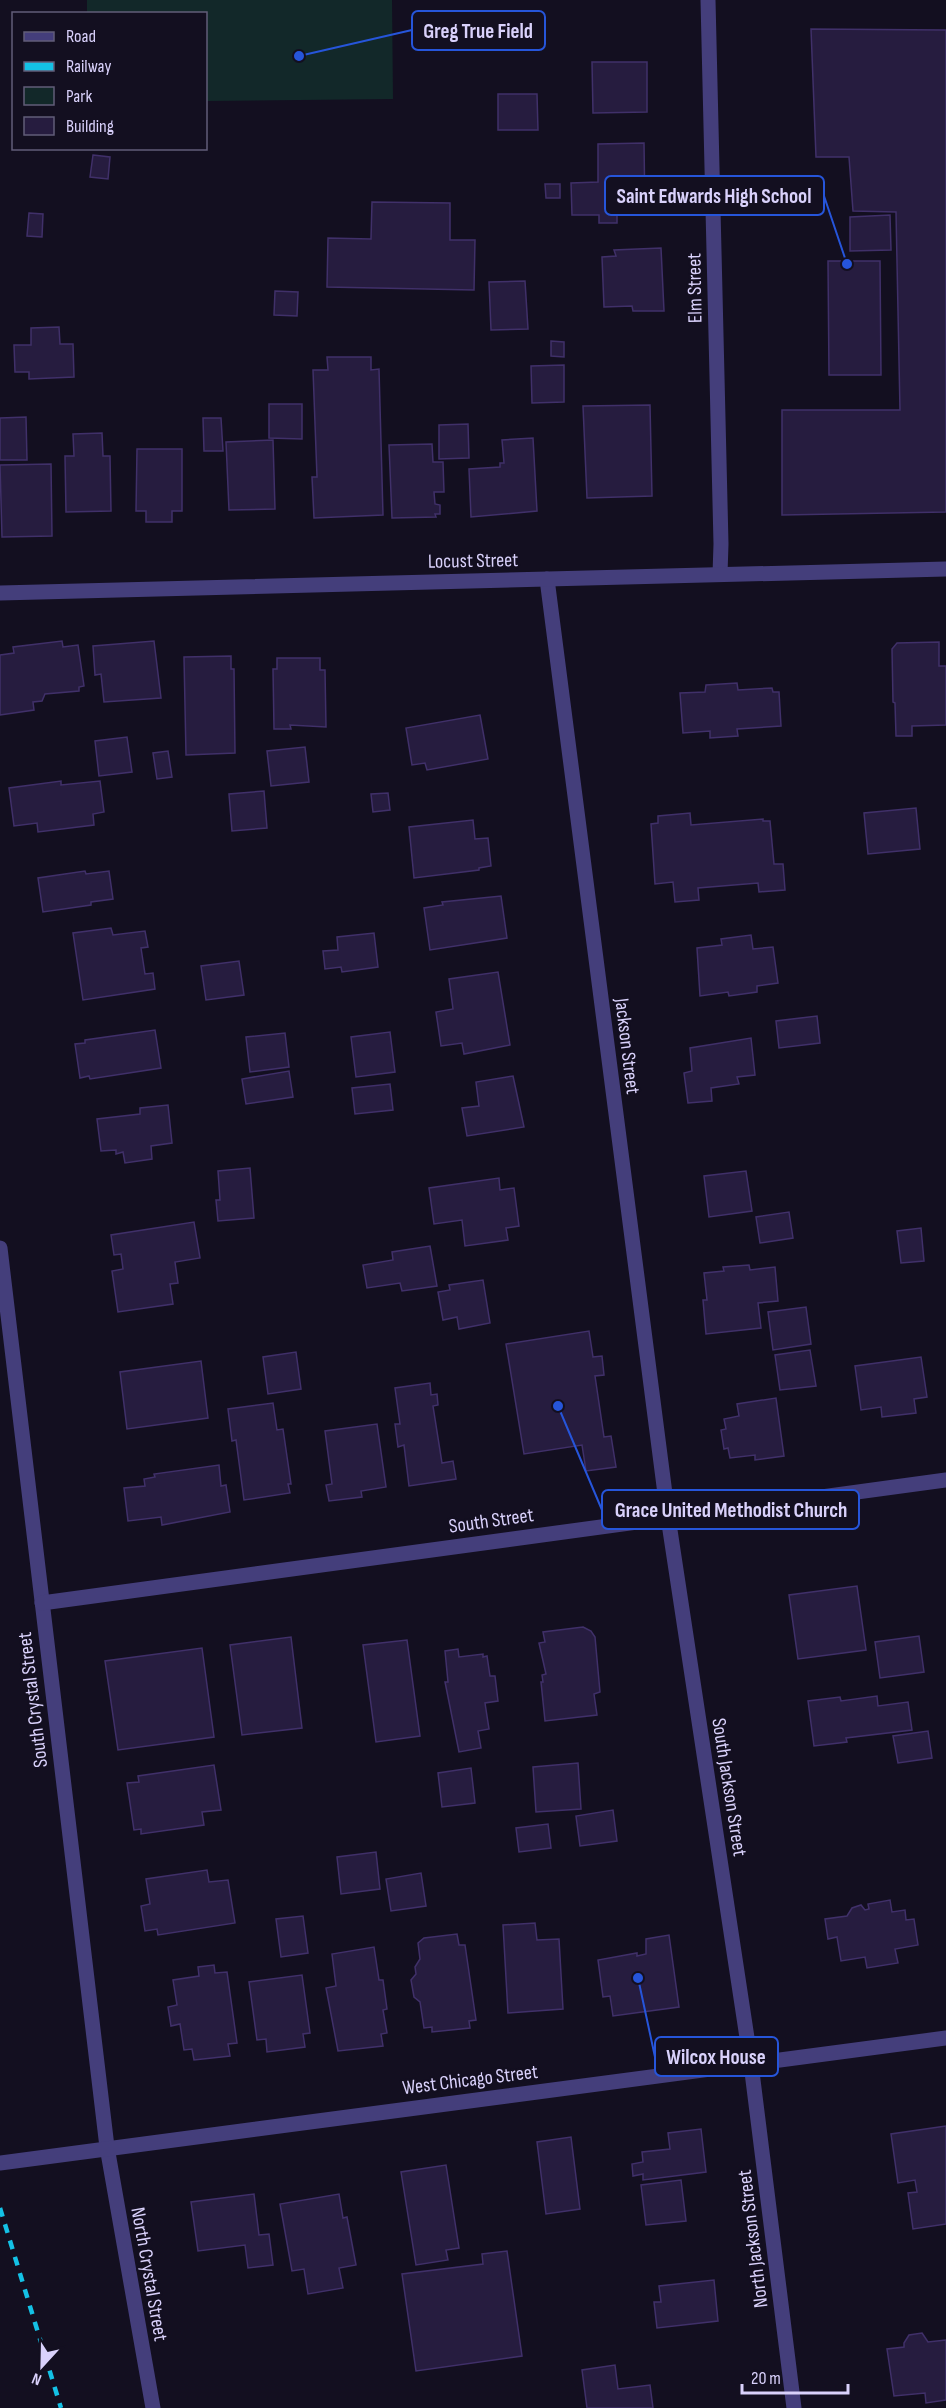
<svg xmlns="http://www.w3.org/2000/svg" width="946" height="2408" viewBox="0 0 946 2408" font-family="'Sofia Sans Condensed',sans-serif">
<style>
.green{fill:#122829}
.building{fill:#261c3f;stroke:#403069;stroke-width:1.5}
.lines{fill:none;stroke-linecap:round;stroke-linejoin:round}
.minor{stroke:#443e7b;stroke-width:15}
.rail{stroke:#14c1e5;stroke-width:4.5;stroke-dasharray:9 8;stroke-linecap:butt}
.labels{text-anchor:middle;stroke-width:4.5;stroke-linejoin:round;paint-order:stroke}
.street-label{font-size:20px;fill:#d9d1fb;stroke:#130f20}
.leader{fill:none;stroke:#2655da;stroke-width:2}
.callout-dot{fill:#2655da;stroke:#130f20;stroke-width:2}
.callout{fill:#130f20;stroke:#2655da;stroke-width:2}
.callout-label{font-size:21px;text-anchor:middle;font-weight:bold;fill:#d9d1fb}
</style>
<rect width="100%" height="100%" fill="#130f20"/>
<!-- green -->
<polygon class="green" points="87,0 392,0 393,99 206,101 206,14 87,13"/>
<!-- building -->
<g class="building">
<polygon points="811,29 946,30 946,512 782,515 782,410 900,410 896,212 853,211 849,157 816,157"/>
<polygon points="592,62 647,62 647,112 593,113"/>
<polygon points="498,94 537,94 538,130 498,130"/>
<polygon points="644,143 645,212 617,212 617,223 599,223 599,215 572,215 571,183 598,182 598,144"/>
<polygon points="93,155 110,157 108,179 90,177"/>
<polygon points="545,184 560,184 560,198 546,198"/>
<polygon points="372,202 450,203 450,240 475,240 474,290 327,287 328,238 371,239"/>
<polygon points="29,213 43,214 42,237 27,236"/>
<polygon points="890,215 891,250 850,251 850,217"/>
<polygon points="661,248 664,311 633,311 632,306 604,307 602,257 616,256 614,250"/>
<polygon points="828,261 880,261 881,375 829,375"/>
<polygon points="525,281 528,329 491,330 489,282"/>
<polygon points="275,291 298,292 297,316 274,315"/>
<polygon points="59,327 60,344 73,344 74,377 29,379 29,372 15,372 14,345 31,345 31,328"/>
<polygon points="551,341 564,342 564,357 551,356"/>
<polygon points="327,357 371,357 371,370 379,369 383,515 314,518 312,477 317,477 313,370 328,370"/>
<polygon points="564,365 564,402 532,403 531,366"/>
<polygon points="269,404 302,404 302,439 269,438"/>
<polygon points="650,405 652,496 587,498 583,406"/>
<polygon points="26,417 27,460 0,460 0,418"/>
<polygon points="203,418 221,418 223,451 204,451"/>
<polygon points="468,424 469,458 439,459 439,425"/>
<polygon points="102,433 103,456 110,456 111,511 66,512 65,456 74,456 73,434"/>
<polygon points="533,438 537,511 471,517 469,469 500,467 500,463 504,463 502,440"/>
<polygon points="273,440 275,509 229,510 226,442"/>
<polygon points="432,444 433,462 443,462 444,492 434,492 435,504 440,505 440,514 435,514 436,517 392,518 389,445"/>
<polygon points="137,449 182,449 182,511 172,511 172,522 146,522 146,511 136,511"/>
<polygon points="51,464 52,536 2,537 0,465"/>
<polygon points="62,641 63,647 78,645 84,686 79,687 79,691 45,694 42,701 33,702 34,710 0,715 0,655 14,653 13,647"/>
<polygon points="154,641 161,698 104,702 101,674 95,675 93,646"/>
<polygon points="939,642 939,666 946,666 946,725 912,726 912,736 896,736 895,703 893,702 892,649 897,643"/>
<polygon points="231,656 231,669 234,669 235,753 186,755 184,657"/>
<polygon points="277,658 320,658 320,670 325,670 326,727 290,725 291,729 274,729 273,669 277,669"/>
<polygon points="737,683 738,690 772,688 773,692 779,692 781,726 737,729 738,736 710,738 710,731 683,733 680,693 705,692 706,685"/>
<polygon points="480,715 488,759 427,770 425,763 412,765 406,728"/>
<polygon points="127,737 132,772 99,776 95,741"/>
<polygon points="305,747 309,782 271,786 267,751"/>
<polygon points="168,751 172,777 157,779 153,753"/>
<polygon points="61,781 61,785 100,781 104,812 93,814 94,825 38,832 37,823 14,826 9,788"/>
<polygon points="264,791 267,828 232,831 229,794"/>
<polygon points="388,793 390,810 373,812 371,794"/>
<polygon points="916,808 920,849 868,854 864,813"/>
<polygon points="690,813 691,825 763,819 763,821 770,821 774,864 783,864 785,890 759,892 758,883 698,888 699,900 675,902 673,882 655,884 651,824 658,823 658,816"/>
<polygon points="473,820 475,839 488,838 491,866 479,868 479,870 414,878 409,827"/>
<polygon points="85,871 86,874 109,871 113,899 91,902 91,905 43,912 38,878"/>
<polygon points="501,896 507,938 430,950 424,908 443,905 442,902"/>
<polygon points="111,928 113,935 145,931 148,947 141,948 145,974 153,973 155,989 83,1000 73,933"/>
<polygon points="374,933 378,967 342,972 341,967 325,969 323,951 338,950 337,937"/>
<polygon points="751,935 753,949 773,947 778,983 757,986 757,992 729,996 728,992 700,996 697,948 722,945 721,939"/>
<polygon points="239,961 244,995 206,1000 201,966"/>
<polygon points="498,972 510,1045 464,1054 462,1043 441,1046 436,1012 453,1009 449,979"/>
<polygon points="817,1016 820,1043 779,1048 776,1021"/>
<polygon points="155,1030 161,1068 90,1079 89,1076 80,1078 75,1044 85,1043 85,1040"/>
<polygon points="390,1032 395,1072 356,1077 351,1037"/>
<polygon points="285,1033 289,1067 250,1072 246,1037"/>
<polygon points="751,1038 755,1075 737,1077 739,1084 711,1088 712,1101 688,1103 684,1073 692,1071 690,1048"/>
<polygon points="289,1071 293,1097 246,1104 242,1079"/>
<polygon points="513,1076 524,1127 467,1136 462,1108 479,1106 476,1082"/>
<polygon points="390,1084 393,1110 355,1114 352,1088"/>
<polygon points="168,1105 172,1143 151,1146 152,1159 125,1163 123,1152 116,1154 116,1150 101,1151 97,1119 140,1114 140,1108"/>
<polygon points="250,1168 254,1218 218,1221 216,1200 220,1200 218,1171"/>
<polygon points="746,1171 752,1211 709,1217 704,1176"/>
<polygon points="499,1178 500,1190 514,1188 519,1226 506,1228 508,1240 465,1246 462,1220 434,1224 429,1188"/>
<polygon points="789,1212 793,1238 760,1243 756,1217"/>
<polygon points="194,1222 200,1258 175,1262 178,1283 170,1284 173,1304 118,1312 112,1271 123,1269 121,1254 114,1255 111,1235"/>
<polygon points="921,1228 924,1261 901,1263 897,1231"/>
<polygon points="430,1246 437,1286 402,1291 400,1283 367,1288 363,1265 393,1260 392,1252"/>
<polygon points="749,1265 750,1270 775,1267 778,1301 758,1303 761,1328 706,1334 703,1300 707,1300 704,1273 724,1271 723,1267"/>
<polygon points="483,1280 490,1323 459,1329 457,1317 443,1320 438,1292 450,1290 449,1285"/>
<polygon points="806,1307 811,1344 773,1350 768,1312"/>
<polygon points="589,1331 593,1357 602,1356 604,1375 595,1376 604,1437 611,1436 616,1467 586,1471 582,1445 524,1454 506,1344"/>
<polygon points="810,1350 816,1386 780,1390 775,1355"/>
<polygon points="296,1352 301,1389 268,1394 263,1357"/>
<polygon points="921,1357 927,1397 914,1399 916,1413 882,1417 881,1407 861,1410 855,1366"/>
<polygon points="201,1361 208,1418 127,1429 120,1372"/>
<polygon points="430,1383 431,1395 437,1394 438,1405 433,1406 442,1463 453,1461 456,1479 409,1486 404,1445 398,1447 395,1424 400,1424 395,1388"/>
<polygon points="776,1398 784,1456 755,1460 755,1455 730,1458 728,1448 724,1449 721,1430 726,1429 724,1419 739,1416 737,1404"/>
<polygon points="273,1403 277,1430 283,1429 291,1484 288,1484 290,1493 244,1500 236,1440 232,1441 228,1409"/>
<polygon points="377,1424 386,1487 361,1491 362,1497 329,1501 326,1485 332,1484 325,1431"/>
<polygon points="219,1465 221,1486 226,1485 230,1512 162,1525 161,1517 128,1521 124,1488 145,1486 144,1479 155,1477 154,1474"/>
<polygon points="857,1586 866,1650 798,1659 789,1595"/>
<polygon points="583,1627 591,1631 595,1637 600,1692 594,1694 597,1715 545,1721 541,1682 543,1682 542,1675 546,1674 539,1643 545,1642 543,1632"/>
<polygon points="919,1636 924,1672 880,1678 875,1642"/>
<polygon points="291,1637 302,1728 242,1735 230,1645"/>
<polygon points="407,1640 420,1736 376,1742 363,1645"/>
<polygon points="202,1648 214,1737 118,1750 105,1661"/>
<polygon points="458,1649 459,1657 483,1654 483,1657 487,1656 490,1676 495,1676 498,1701 485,1703 489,1729 478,1731 481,1748 459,1752 445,1682 448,1682 445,1651"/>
<polygon points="877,1696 878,1706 908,1702 912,1730 846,1738 847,1742 814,1746 808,1701 840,1697 841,1701"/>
<polygon points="928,1731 932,1758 898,1763 893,1736"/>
<polygon points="578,1763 581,1809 536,1812 533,1767"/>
<polygon points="214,1765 221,1810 202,1812 204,1825 141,1834 141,1829 134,1830 127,1783 139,1782 138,1776"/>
<polygon points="471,1768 475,1803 442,1807 438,1773"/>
<polygon points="613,1810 617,1841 580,1846 576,1816"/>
<polygon points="548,1824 551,1848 519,1852 516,1828"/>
<polygon points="376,1852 380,1889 341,1894 337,1857"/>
<polygon points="207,1870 209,1882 228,1880 235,1923 158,1935 157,1929 145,1931 141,1906 150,1904 146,1879"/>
<polygon points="421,1873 426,1906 391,1911 386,1879"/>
<polygon points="890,1900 892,1912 905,1910 906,1920 914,1919 918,1945 895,1949 898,1963 867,1968 865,1957 841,1961 837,1937 828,1939 825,1919 847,1916 852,1908 861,1905 865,1910 869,1909 868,1904"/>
<polygon points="303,1916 308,1953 281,1957 276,1919"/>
<polygon points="535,1923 537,1940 559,1939 563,2009 508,2013 503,1925"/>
<polygon points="457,1934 459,1945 465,1945 476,2020 469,2021 470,2028 432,2032 432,2027 424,2028 420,2002 414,1997 411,1980 416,1974 415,1967 420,1959 418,1943 424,1938"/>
<polygon points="669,1935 679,2007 613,2016 610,1996 603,1997 598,1960 637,1953 637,1956 646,1954 646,1939"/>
<polygon points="374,1947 379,1980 383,1980 387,2009 383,2010 387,2033 381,2034 383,2046 338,2051 326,1988 336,1986 332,1954"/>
<polygon points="214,1965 215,1973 227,1972 237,2043 228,2044 230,2056 194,2060 192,2049 184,2050 180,2024 171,2026 168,2007 177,2005 173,1980 199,1976 198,1967"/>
<polygon points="302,1975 310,2033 303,2034 305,2047 267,2052 266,2039 257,2040 249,1982"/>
<polygon points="946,2126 946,2224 913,2229 908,2193 917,2192 915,2180 898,2183 891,2134"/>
<polygon points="701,2129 706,2172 643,2180 643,2174 633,2176 632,2164 643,2162 642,2152 670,2149 668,2133"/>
<polygon points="571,2137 580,2209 546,2214 537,2142"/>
<polygon points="446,2165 459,2248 446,2250 448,2260 416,2265 401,2172"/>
<polygon points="681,2180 686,2221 646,2225 641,2185"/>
<polygon points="254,2194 259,2235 269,2234 273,2265 248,2268 245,2245 198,2251 191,2202"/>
<polygon points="339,2194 343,2218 347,2217 356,2265 339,2268 343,2288 308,2294 304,2269 292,2271 280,2204"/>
<polygon points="507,2251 522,2356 416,2371 402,2274 483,2264 482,2254"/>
<polygon points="714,2280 718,2321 657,2328 654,2302 661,2302 659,2286"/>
<polygon points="922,2333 928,2342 946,2340 946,2400 926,2403 925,2393 894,2396 887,2349 904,2347 904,2343 909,2335"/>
<polygon points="615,2365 618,2389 650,2385 653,2408 587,2408 582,2370"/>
</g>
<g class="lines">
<!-- minor -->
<g class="minor">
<polyline points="708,0 721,544 720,574"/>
<polyline points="547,579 668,1517 751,2064 794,2408"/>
<polyline points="0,593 946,569"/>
<polyline points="0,1248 107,2147 153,2408"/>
<polyline points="42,1603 946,1480"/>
<polyline points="0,2163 946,2038"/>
</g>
<!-- rail -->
<polyline class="rail" points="0,2208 61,2408"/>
</g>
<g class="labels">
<!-- street labels -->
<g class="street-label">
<text transform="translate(694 288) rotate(-91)" y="7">Elm Street</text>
<text transform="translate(473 560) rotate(-1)" y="7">Locust Street</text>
<text transform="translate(628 1046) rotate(83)" y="7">Jackson Street</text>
<text transform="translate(491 1520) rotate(-8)" y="7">South Street</text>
<text transform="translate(32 1700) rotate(-97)" y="7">South Crystal Street</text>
<text transform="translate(730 1787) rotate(81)" y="7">South Jackson Street</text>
<text transform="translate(470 2079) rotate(-7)" y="7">West Chicago Street</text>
<text transform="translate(752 2239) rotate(-97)" y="7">North Jackson Street</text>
<text transform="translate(150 2274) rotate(80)" y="7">North Crystal Street</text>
</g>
</g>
<!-- callouts -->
<path class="leader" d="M299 56L412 30M847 264L824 196M558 1406L602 1510M638 1978L655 2057"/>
<g class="callout-dot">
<circle cx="299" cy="56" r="6"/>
<circle cx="847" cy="264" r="6"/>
<circle cx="558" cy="1406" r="6"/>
<circle cx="638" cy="1978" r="6"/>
</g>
<g class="callout">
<rect x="412" y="11" width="133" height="39" rx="6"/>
<rect x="605" y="176" width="219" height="39" rx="6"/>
<rect x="602" y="1490" width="257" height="39" rx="6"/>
<rect x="655" y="2037" width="123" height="39" rx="6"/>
</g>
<g class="callout-label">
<text x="478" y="38">Greg True Field</text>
<text x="714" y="203">Saint Edwards High School</text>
<text x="731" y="1517">Grace United Methodist Church</text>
<text x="716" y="2064">Wilcox House</text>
</g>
<!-- legend -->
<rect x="12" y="12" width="195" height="138" fill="#130f20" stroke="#625d78" stroke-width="1.5"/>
<rect x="24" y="32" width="30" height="9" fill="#443e7b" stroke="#625d78" stroke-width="1.5"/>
<text x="66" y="42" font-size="18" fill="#d9d1fb">Road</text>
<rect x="24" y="62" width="30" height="9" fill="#14c1e5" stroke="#625d78" stroke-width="1.5"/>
<text x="66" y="72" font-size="18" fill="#d9d1fb">Railway</text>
<rect x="24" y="87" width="30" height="18" fill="#122829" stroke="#625d78" stroke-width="1.5"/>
<text x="66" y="102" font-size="18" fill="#d9d1fb">Park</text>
<rect x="24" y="117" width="30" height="18" fill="#261c3f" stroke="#625d78" stroke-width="1.5"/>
<text x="66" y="132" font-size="18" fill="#d9d1fb">Building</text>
<!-- north arrow -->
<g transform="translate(42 2366) rotate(202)" stroke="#130f20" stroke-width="4.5" paint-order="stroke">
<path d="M0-4.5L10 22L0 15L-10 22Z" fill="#d9d1fb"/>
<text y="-9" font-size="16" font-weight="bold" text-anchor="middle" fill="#d9d1fb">N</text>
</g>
<!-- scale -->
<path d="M742 2384v9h106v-9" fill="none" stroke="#d9d1fb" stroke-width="3"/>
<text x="751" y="2384" font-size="18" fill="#d9d1fb" stroke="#130f20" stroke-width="4.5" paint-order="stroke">20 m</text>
</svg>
